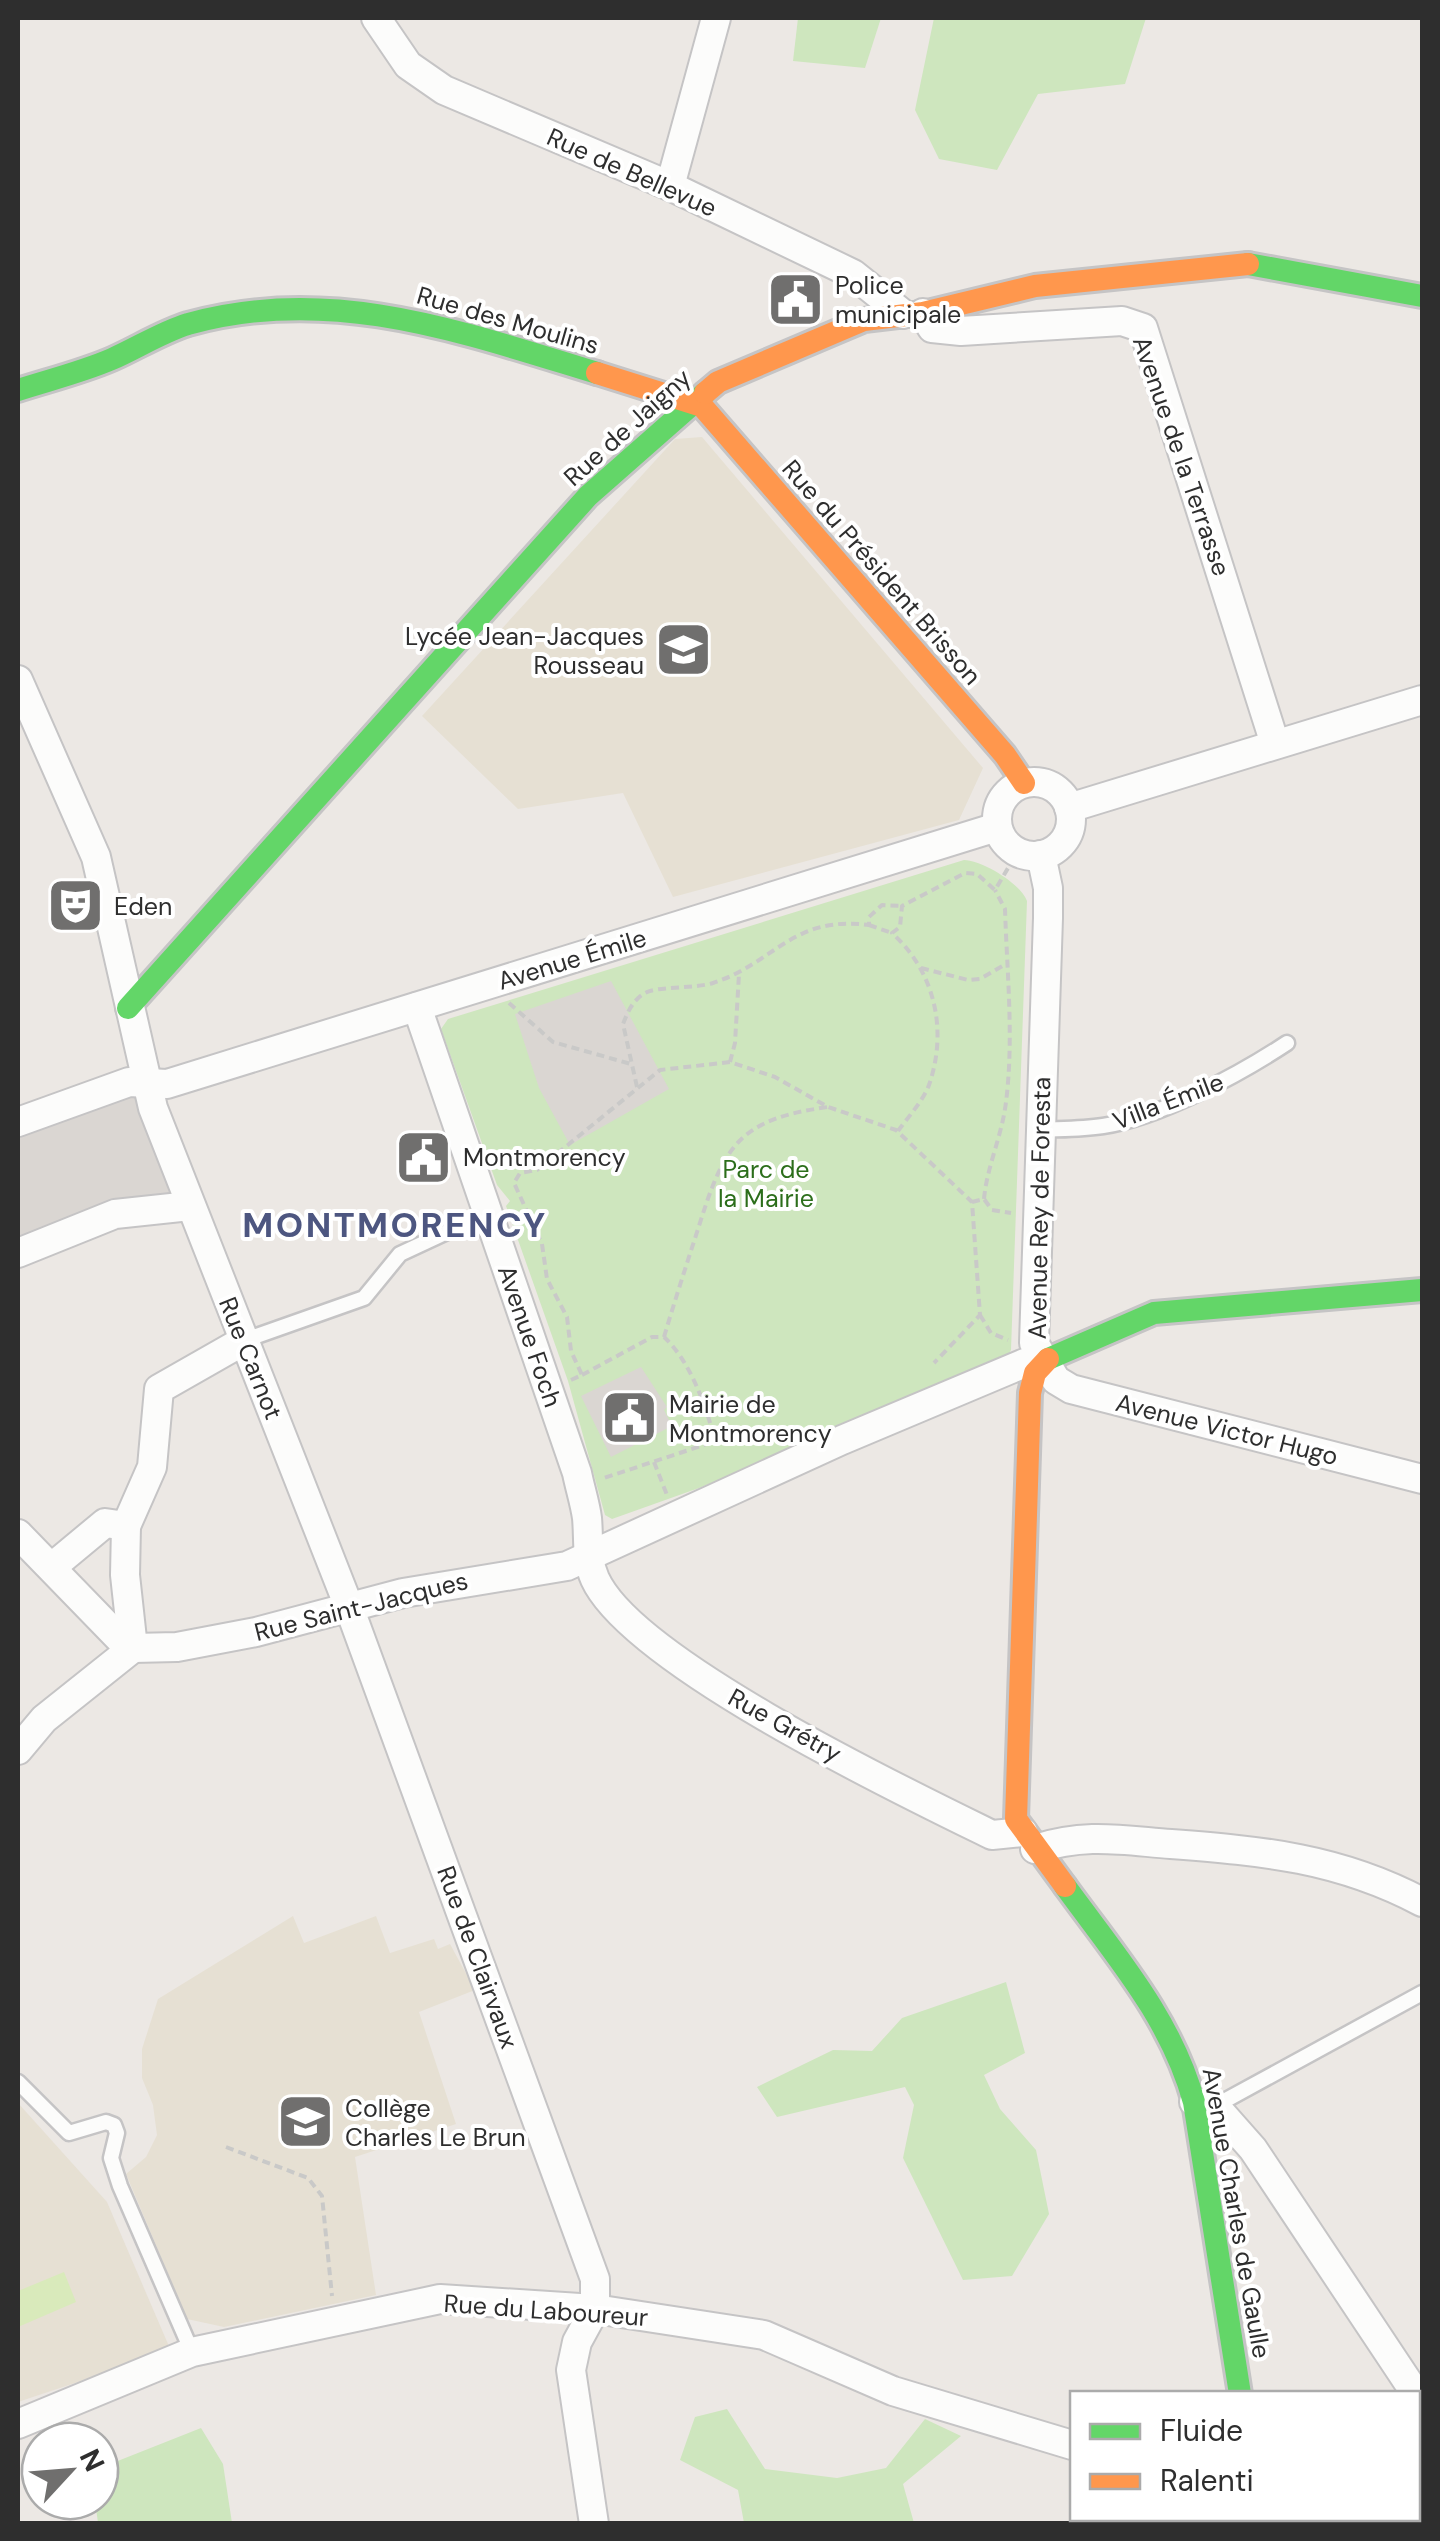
<svg xmlns="http://www.w3.org/2000/svg" width="1440" height="2541" viewBox="0 0 1440 2541" font-family="'DM Sans',sans-serif">
<style>
.education{fill:#e6e0d3}
.green{fill:#cee6be}
.pitch{fill:#d9eabb}
.plaza{fill:#dad6d2}
.lines{fill:none;stroke-linecap:round;stroke-linejoin:round}
.lane-casing{stroke:#c5c4c5;stroke-width:19}
.street-casing{stroke:#c5c4c5;stroke-width:32}
.fast-casing{stroke:#c5c4c5;stroke-width:28}
.slow-casing{stroke:#c5c4c5;stroke-width:28}
.path{stroke:#c9c9c8;stroke-width:4;stroke-dasharray:8 5;stroke-linecap:butt}
.lane{stroke:#fcfcfb;stroke-width:14}
.street{stroke:#fcfcfb;stroke-width:28}
.fast{stroke:#63d668;stroke-width:22}
.slow{stroke:#ff974d;stroke-width:22}
.labels{text-anchor:middle;stroke-width:8;stroke-linejoin:round;paint-order:stroke}
.street-label{font-size:25px;fill:#2e2e2e;stroke:#fff}
.poi-label{font-size:25px;fill:#2e2e2e;stroke:#fff;text-anchor:start}
.park-label{font-size:25px;fill:#2c6e1b;stroke:#fff}
.district-label{font-size:35px;font-weight:bold;letter-spacing:2.5px;fill:#4d5680;stroke:#fff}
</style>
<rect width="100%" height="100%" fill="#ece8e4"/>
<!-- education -->
<g class="education">
<polygon points="702,437 983,768 959,820 673,897 623,793 518,809 422,716 675,439"/>
<polygon points="293,1916 304,1943 376,1916 390,1953 434,1939 438,1949 450,1944 475,1990 419,2012 456,2124 355,2157 376,2295 224,2327 187,2319 126,2174 146,2157 157,2135 153,2105 142,2078 142,2049 158,1999"/>
<polygon points="18,2103 107,2202 171,2351 18,2402"/>
</g>
<!-- green -->
<g class="green">
<polygon points="798,18 881,18 865,68 793,61"/>
<polygon points="934,18 1146,18 1125,84 1038,94 997,170 939,159 915,110"/>
<path d="M964 860C982 860 1021 884 1027 901L1011 1350 1005 1360 699 1488 612 1519 605 1515 568 1381 506 1206 510 1201 497 1185 441 1029 448 1019Z"/>
<polygon points="1006,1982 1025,2053 984,2075 1000,2109 1036,2150 1049,2214 1012,2276 963,2280 903,2158 914,2105 905,2087 777,2117 757,2087 833,2050 872,2051 902,2018"/>
<polygon points="727,2409 765,2469 837,2478 886,2468 925,2419 961,2436 903,2484 914,2523 744,2523 738,2490 680,2460 695,2417"/>
<polygon points="201,2428 223,2464 232,2523 98,2523 95,2501 100,2501 100,2468"/>
</g>
<!-- pitch -->
<polygon class="pitch" points="64,2272 76,2302 18,2327 18,2291"/>
<!-- plaza -->
<g class="plaza">
<polygon points="611,981 669,1089 570,1145 539,1088 515,1014"/>
<polygon points="146,1081 190,1206 18,1253 18,1122"/>
<polygon points="641,1367 667,1407 664,1410 672,1426 611,1457 581,1396"/>
</g>
<g class="lines">
<defs>
<g id="lane">
<path d="M1041 1130C1061 1129 1083 1129 1103 1126 1159 1118 1240 1074 1287 1043"/>
<polyline points="245,1340 364,1298 400,1254 488,1213"/>
<polyline points="18,2082 69,2133 106,2122 114,2125 117,2133 111,2158 120,2186 192,2352"/>
<polyline points="1215,2106 1422,1993"/>
</g>
<g id="street">
<polyline points="376,18 408,65 444,90 670,186 853,274 903,314"/>
<polyline points="670,186 716,18"/>
<polyline points="923,313 932,328 961,331 1122,321 1143,328 1275,744"/>
<polyline points="18,680 96,857 153,1108 349,1607 595,2279 595,2309 577,2342 571,2370 594,2524"/>
<circle cx="1034" cy="819" r="37"/>
<polyline points="1069,808 1422,700"/>
<polyline points="1041,855 1048,888 1048,918 1034,1343 1056,1380 1071,1389 1422,1479"/>
<path d="M417 1007 577 1473C580 1488 585 1503 587 1518 589 1539 586 1559 595 1579 633 1662 904 1792 992 1835L1023 1832"/>
<polyline points="18,1122 129,1082 167,1084 997,827"/>
<polyline points="18,1253 115,1214 190,1206"/>
<polyline points="126,1526 152,1467 159,1389 245,1340"/>
<polyline points="18,1534 120,1639 133,1648 177,1647 256,1632 403,1593 567,1566 842,1440 1025,1363 1042,1362"/>
<polyline points="52,1567 105,1523 126,1526 125,1575 133,1648"/>
<polyline points="18,1750 44,1719 133,1648"/>
<path d="M1035 1849C1086 1833 1119 1840 1171 1844 1263 1851 1339 1858 1422 1902"/>
<polyline points="1194,2102 1215,2106 1253,2149 1416,2394"/>
<polyline points="18,2424 192,2352 440,2299 595,2309 764,2335 893,2391 1072,2445"/>
<polyline points="1418,2463 1422,2462"/>
</g>
<g id="fast">
<polyline points="1248,264 1422,296"/>
<path d="M18 390C49 380 82 372 112 359 137 348 162 332 188 324 330 284 462 332 597 373"/>
<polyline points="128,1008 588,496 705,393"/>
<polyline points="1048,1359 1154,1313 1422,1290"/>
<path d="M1065 1886C1115 1955 1171 2018 1194 2102L1240 2394"/>
<polyline points="1260,2518 1260,2524"/>
</g>
<g id="slow">
<polyline points="597,373 702,406 1005,755 1024,783"/>
<polyline points="705,393 718,382 864,320 923,313 1035,286 1248,264"/>
<polyline points="1048,1359 1035,1373 1030,1393 1016,1819 1065,1886"/>
</g>
</defs>
<!-- lane casing -->
<use href="#lane" class="lane-casing"/>
<!-- street casing -->
<use href="#street" class="street-casing"/>
<!-- fast casing -->
<use href="#fast" class="fast-casing"/>
<!-- slow casing -->
<use href="#slow" class="slow-casing"/>
<!-- path -->
<g class="path">
<polyline points="869,925 892,933"/>
<polyline points="921,968 968,980 980,979 1006,964"/>
<polyline points="509,1003 553,1042 631,1064"/>
<polyline points="730,1062 735,1043 739,974"/>
<path d="M637 1087 623 1024C628 1011 633 1000 645 993 657 986 693 989 713 983 775 963 792 915 869 925V917L882 905 902 906"/>
<path d="M898 1131C908 1117 923 1101 929 1085 948 1030 935 972 892 933L900 927 902 906 965 873 977 874 995 890 1014 858"/>
<path d="M984 1199C987 1166 1002 1136 1006 1102 1014 1039 1007 973 1005 909L995 890"/>
<polyline points="972,1202 984,1199 992,1210 1011,1213"/>
<polyline points="980,1315 991,1333 1008,1340"/>
<path d="M664 1337C675 1300 687 1263 699 1226 724 1146 739 1119 828 1107"/>
<path d="M582 1375 652 1337H664C689 1360 704 1401 713 1433L704 1445 604 1478"/>
<polyline points="571,1380 582,1375 571,1351 567,1317 547,1279 542,1244 514,1183 520,1173 537,1170 660,1070 730,1062 775,1077 828,1107 896,1130 972,1202 980,1315 934,1363"/>
<polyline points="654,1462 667,1495"/>
<polyline points="226,2147 308,2178 322,2196 332,2296"/>
</g>
<!-- lane -->
<use href="#lane" class="lane"/>
<!-- street -->
<use href="#street" class="street"/>
<!-- fast -->
<use href="#fast" class="fast"/>
<!-- slow -->
<use href="#slow" class="slow"/>
</g>
<!-- icons -->
<defs>
<symbol id="civic-square" viewBox="-11 -11 22 22"><rect x="-9" y="-9" width="18" height="18" rx="4" fill="#706f6e" stroke="#fff"/><path d="M-.6-6.5H3V-4.5H.6V-3L4-1V1h2V6H-6V1h2V-1L-.6-3ZM-1.2 2.5V6h2.4V2.5Z" fill="#fff"/></symbol>
<symbol id="school-square" viewBox="-11 -11 22 22"><rect x="-9" y="-9" width="18" height="18" rx="4" fill="#706f6e" stroke="#fff"/><path d="M0-5L7-2L0 1L-7-2ZM-4 1L0 2.5L4 1V4Q0 6-4 4Z" fill="#fff"/></symbol>
<symbol id="theatre-square" viewBox="-11 -11 22 22"><rect x="-9" y="-9" width="18" height="18" rx="4" fill="#706f6e" stroke="#fff"/><path d="M-5-5.5Q0-4 5-5.5V0Q5 5 0 6Q-5 5-5 0ZM-3.3-2.5H-1v1.5H-3.3ZM1-2.5H3.3v1.5H1ZM-2.8 1Q0 5.5 2.8 1Z" fill="#fff"/></symbol>
</defs>
<g fill-rule="evenodd">
<use href="#civic-square" x="764" y="268" width="63" height="63"/>
<use href="#school-square" x="652" y="618" width="63" height="63"/>
<use href="#theatre-square" x="44" y="874" width="63" height="63"/>
<use href="#civic-square" x="392" y="1126" width="63" height="63"/>
<use href="#civic-square" x="598" y="1386" width="63" height="63"/>
<use href="#school-square" x="274" y="2090" width="63" height="63"/>
</g>
<g class="labels">
<!-- street labels -->
<g class="street-label">
<text transform="translate(632 172) rotate(24)" y="9">Rue de Bellevue</text>
<text transform="translate(508 320) rotate(16)" y="9">Rue des Moulins</text>
<text transform="translate(627 427) rotate(-42)" y="9">Rue de Jaigny</text>
<text transform="translate(1182 456) rotate(71)" y="9">Avenue de la Terrasse</text>
<text transform="translate(882 572) rotate(49)" y="9">Rue du Président Brisson</text>
<text transform="translate(572 959) rotate(-17)" y="9">Avenue Émile</text>
<text transform="translate(1168 1101) rotate(-21)" y="9">Villa Émile</text>
<text transform="translate(1039 1208) rotate(-89)" y="9">Avenue Rey de Foresta</text>
<text transform="translate(530 1336) rotate(71)" y="9">Avenue Foch</text>
<text transform="translate(251 1358) rotate(68)" y="9">Rue Carnot</text>
<text transform="translate(1227 1429) rotate(14)" y="9">Avenue Victor Hugo</text>
<text transform="translate(361 1606) rotate(-14)" y="9">Rue Saint-Jacques</text>
<text transform="translate(785 1725) rotate(29)" y="9">Rue Grétry</text>
<text transform="translate(478 1957) rotate(70)" y="9">Rue de Clairvaux</text>
<text transform="translate(1237 2213) rotate(80)" y="9">Avenue Charles de Gaulle</text>
<text transform="translate(546 2310) rotate(4)" y="9">Rue du Laboureur</text>
</g>
<!-- poi labels -->
<g class="poi-label">
<text x="835" y="294">Police<tspan x="835" dy="29">municipale</tspan></text>
<text x="644" y="645" text-anchor="end">Lycée Jean-Jacques<tspan x="644" dy="29">Rousseau</tspan></text>
<text x="114" y="915">Eden</text>
<text x="463" y="1166">Montmorency</text>
<text x="669" y="1413">Mairie de<tspan x="669" dy="29">Montmorency</tspan></text>
<text x="345" y="2117">Collège<tspan x="345" dy="29">Charles Le Brun</tspan></text>
</g>
<!-- park labels -->
<g class="park-label">
<text x="766" y="1178">Parc de<tspan x="766" dy="29">la Mairie</tspan></text>
</g>
<!-- district labels -->
<g class="district-label">
<text x="395" y="1237">MONTMORENCY</text>
</g>
</g>
<!-- border -->
<rect width="1440" height="2541" fill="none" stroke="#2e2e2e" stroke-width="40"/>
<!-- legend -->
<rect x="1070" y="2391" width="350" height="130" fill="#ffffff" stroke="#ababab" stroke-width="2.5"/>
<rect x="1090" y="2424" width="50" height="15" fill="#63d668" stroke="#ababab" stroke-width="2.5"/>
<text x="1160" y="2441" font-size="30" fill="#2e2e2e">Fluide</text>
<rect x="1090" y="2474" width="50" height="15" fill="#ff974d" stroke="#ababab" stroke-width="2.5"/>
<text x="1160" y="2491" font-size="30" fill="#2e2e2e">Ralenti</text>
<!-- north arrow -->
<g transform="translate(70 2471) rotate(64)"><circle r="48" fill="#ffffff" stroke="#ababab" stroke-width="2.5"/>
<path d="M0-8L18 38L0 25L-18 38Z" fill="#706f6e"/>
<text y="-15" font-size="28" font-weight="bold" text-anchor="middle" fill="#2e2e2e">N</text>
</g>
</svg>
